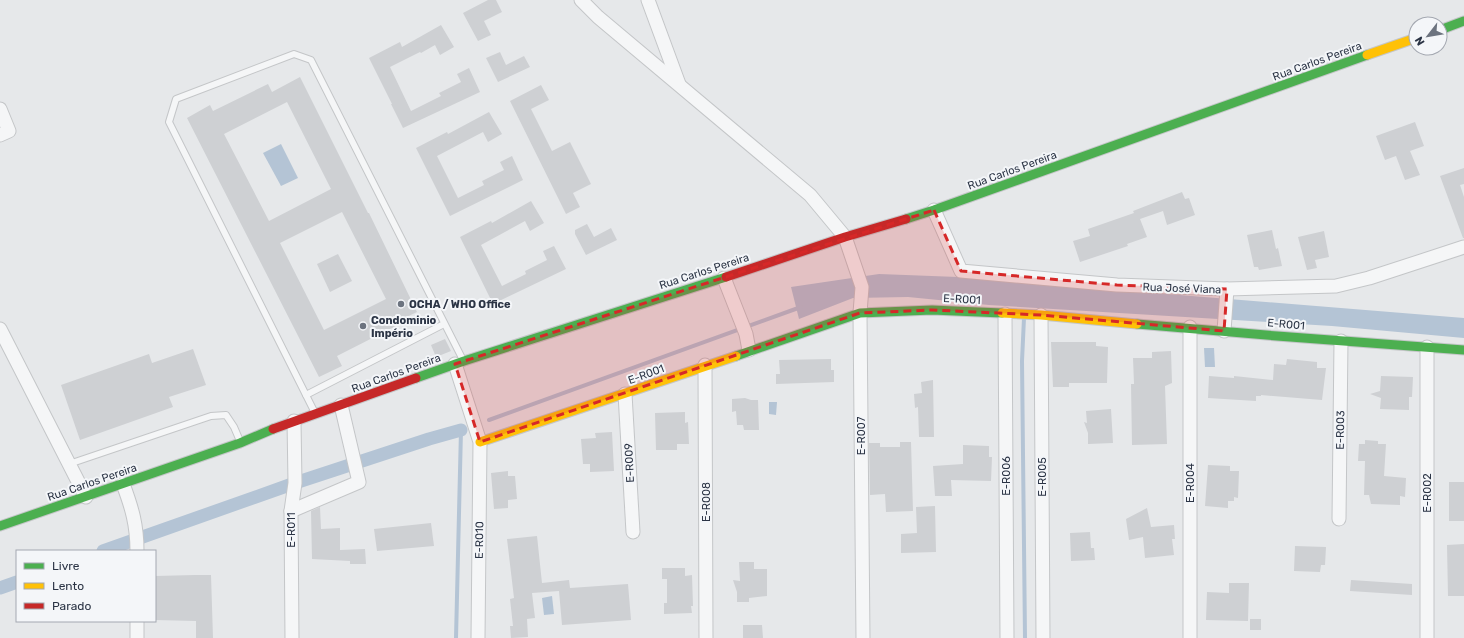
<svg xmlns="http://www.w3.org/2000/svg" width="1464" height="638" viewBox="0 0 1464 638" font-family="Rubik,sans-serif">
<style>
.water{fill:#b4c4d5}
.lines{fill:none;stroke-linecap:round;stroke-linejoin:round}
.stream{stroke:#b4c4d5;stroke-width:4}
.canal{stroke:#b4c4d5;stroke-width:13}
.building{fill:#ced0d3;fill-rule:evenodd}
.lane-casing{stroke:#c4c6c8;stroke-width:8}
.street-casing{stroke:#c4c6c8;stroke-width:15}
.fast-casing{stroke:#c4c6c8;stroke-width:11}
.slow-casing{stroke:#c4c6c8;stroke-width:11}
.jam-casing{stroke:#c4c6c8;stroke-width:11}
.lane{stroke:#f5f6f7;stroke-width:6}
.street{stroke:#f5f6f7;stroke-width:13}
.fast{stroke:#4caf50;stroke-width:9}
.slow{stroke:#ffc107;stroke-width:9}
.jam{stroke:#c62828;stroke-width:9}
.marked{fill:#d62828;fill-opacity:0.2;stroke:#d62828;stroke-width:3;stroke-dasharray:8 5;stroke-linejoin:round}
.poi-dot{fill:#6c737f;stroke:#f4f6f9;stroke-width:1.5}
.labels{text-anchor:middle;stroke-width:4;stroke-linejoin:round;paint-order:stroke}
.street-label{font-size:11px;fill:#2b3445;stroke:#f4f6f9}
.poi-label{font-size:11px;font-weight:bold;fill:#2b3445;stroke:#f4f6f9;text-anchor:start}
</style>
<rect width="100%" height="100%" fill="#e6e8ea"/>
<!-- water -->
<g class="water">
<polygon points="281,144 298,178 281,186 263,153"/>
<polygon points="879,274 958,277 1464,318 1464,338 1332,326 989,305 908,297 853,298 799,319 791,287"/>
<polygon points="1204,348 1214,348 1215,367 1205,367"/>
<polygon points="769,402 777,402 776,415 769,414"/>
<polygon points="552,596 554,614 544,615 542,598"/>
</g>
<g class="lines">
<!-- stream -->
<g class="stream">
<polyline points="1024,318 1022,361 1025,638"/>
<polyline points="489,420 801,307"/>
<polyline points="456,638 461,430"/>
</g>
<!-- canal -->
<g class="canal">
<polyline points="103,551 295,483 429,439 461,430"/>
<polyline points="0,588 17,582"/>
</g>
</g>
<!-- building -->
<g class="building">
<polygon points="488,0 496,0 502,12 484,21 491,35 478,41 463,13"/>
<polygon points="441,25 454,47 440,55 435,45 421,53 420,52 390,67 411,111 441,96 439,93 461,82 457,74 469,68 480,92 403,128 391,104 392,104 369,58 400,42 402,47"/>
<polygon points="500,52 506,65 524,56 530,67 498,82 486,58"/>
<path d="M300 77 368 213H369L417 312 394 323 396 326 337 356 342 366 319 377 187 118 210 105 213 111 268 84 272 92ZM287 102 331 189 269 221 224 134ZM342 212 386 299 324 330 280 243Z"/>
<polygon points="541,85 549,100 531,109 552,151 570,142 591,184 573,193 580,207 566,214 510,101"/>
<polygon points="489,112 502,134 488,142 483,132 437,156 458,198 484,185 482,181 504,170 500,162 512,156 523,180 450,216 416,148 447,132 448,134"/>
<polygon points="1415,122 1424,146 1410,151 1420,175 1405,180 1396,156 1385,160 1376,136"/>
<polygon points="1464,168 1464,184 1460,185 1464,197 1464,238 1463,238 1440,176"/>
<polygon points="1182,192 1185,199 1189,198 1195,215 1167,225 1163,211 1140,219 1147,237 1127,244 1128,246 1080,262 1073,241 1090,236 1088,229 1134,213 1133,211"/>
<polygon points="531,201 544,223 530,231 525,221 481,245 502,286 526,274 525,271 547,260 543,251 554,246 566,269 493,304 460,237 491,221 492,223"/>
<polygon points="587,224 594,237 611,228 617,240 586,255 575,234 575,230"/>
<polygon points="1272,230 1276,249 1278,248 1282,266 1259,270 1258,267 1254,267 1247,235"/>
<polygon points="1324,231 1329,257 1315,260 1317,268 1307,270 1298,237"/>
<polygon points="338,254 352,281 330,292 317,264"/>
<polygon points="445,339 451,351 436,357 431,345"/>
<polygon points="1051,342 1096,342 1096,346 1108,347 1107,383 1069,383 1069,387 1053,387"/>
<polygon points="193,349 206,385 169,397 173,407 80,440 61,385 149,354 152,363"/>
<polygon points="1171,351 1172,383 1165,386 1167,444 1132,445 1131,384 1134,384 1133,358 1152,358 1152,352"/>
<polygon points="831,359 831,370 834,370 834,382 776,384 776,374 780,374 779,360"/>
<polygon points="1287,359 1317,362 1317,368 1326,368 1322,400 1261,395 1261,396 1256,396 1256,401 1208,398 1209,376 1234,378 1234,376 1273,380 1274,364 1286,365"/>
<polygon points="1381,376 1413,377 1412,397 1409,397 1409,410 1380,409 1381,398 1370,394 1380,391"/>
<polygon points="933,380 934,437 919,437 918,407 915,408 914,394 922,393 921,382"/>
<polygon points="745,398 751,400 758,400 759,430 744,430 743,425 737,425 736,411 732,412 732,399"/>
<polygon points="1111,409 1113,443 1088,444 1088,433 1084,422 1087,423 1086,411"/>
<polygon points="685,412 685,423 688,422 689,444 677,444 677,450 656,450 655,413"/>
<polygon points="612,432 614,471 590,472 590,464 583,464 581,439 596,438 595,433"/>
<polygon points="1365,440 1378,441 1378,444 1386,444 1384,476 1406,478 1405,497 1400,496 1400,505 1371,504 1369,495 1364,495 1365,461 1358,461 1359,444 1365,444"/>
<polygon points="900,442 911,442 913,511 886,512 885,494 870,495 869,443 880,443 880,447 900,447"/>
<polygon points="963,445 989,446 989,457 992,457 991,481 951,480 952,496 935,496 933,466 963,464"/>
<polygon points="1208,465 1230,466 1230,471 1239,471 1238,498 1234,497 1234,501 1228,501 1228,508 1205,506"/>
<polygon points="508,471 508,476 515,476 517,499 508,500 508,508 494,509 491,473"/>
<rect x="1449" y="482" width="15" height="39"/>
<polygon points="935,506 936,552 901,553 901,534 917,533 916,507"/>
<polygon points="320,507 321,529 340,528 340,550 365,549 366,564 350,564 350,561 312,559 311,511"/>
<polygon points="1147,508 1151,527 1174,525 1175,539 1172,539 1174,555 1145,558 1143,537 1129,540 1126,519"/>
<polygon points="431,523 434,546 377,551 374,529"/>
<polygon points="1090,532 1091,548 1094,548 1095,560 1071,561 1070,533"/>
<polygon points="537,536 542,583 569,580 570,588 628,584 631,620 562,625 559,591 532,593 535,618 527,619 528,637 511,638 510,626 513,626 510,599 514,598 507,539"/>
<polygon points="1464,544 1464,596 1448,596 1447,545"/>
<polygon points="1295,546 1326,547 1325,565 1321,565 1320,572 1294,571"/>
<polygon points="739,562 754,562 754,569 767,569 767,596 749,598 749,602 737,602 737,592 733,580 740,581"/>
<polygon points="662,568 685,568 685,576 692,575 693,606 691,606 692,613 664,614 664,603 667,603 667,579 662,579"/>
<polygon points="195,575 211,575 213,638 196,638 196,621 155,620 155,576"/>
<polygon points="1351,580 1412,584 1412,595 1350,591"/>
<polygon points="1229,583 1249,583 1248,621 1206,620 1207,592 1229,593"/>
<rect x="1250" y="619" width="11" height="11"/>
<polygon points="743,625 762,625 763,638 743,638"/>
</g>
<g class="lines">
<defs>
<g id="lane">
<polyline points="306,395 444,324"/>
<polyline points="315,413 169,122 176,99 294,54 311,60 463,360"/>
<polyline points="69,464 211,416 226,415 234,427 240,441"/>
</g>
<g id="street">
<polyline points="581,0 598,17 810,195 845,237 862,287 860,313 863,638"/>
<polyline points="648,0 679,84"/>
<polyline points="0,109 9,131 0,135"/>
<polyline points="934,210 961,271 1117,285 1227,289 1336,286 1369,278 1464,247"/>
<polyline points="724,278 746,334 749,350"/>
<polyline points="1005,314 1007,638"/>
<polyline points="1041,315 1043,638"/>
<polyline points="0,329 86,497"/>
<polyline points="1224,331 1227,289"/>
<polyline points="455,364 480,442 478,638"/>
<polyline points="705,365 706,638"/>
<polyline points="625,394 633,532"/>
<path d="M123 484C132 508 137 525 137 551"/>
<polyline points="291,511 359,482 341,405"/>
<polyline points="1339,519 1341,341"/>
<polyline points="137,621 137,638"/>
<polyline points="292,638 291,511 295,483 294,421"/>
<polyline points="1190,638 1190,327"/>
<polyline points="1427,638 1427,347"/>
</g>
<g id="fast">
<polyline points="1440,30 1464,21"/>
<polyline points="906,219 934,210 1367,55"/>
<polyline points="1137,324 1277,336 1464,350"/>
<polyline points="736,356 860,313 932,310 1002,313"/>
<polyline points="416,378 464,361 726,277"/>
<polyline points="0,526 240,443 273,429"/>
</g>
<g id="slow">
<polyline points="1367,55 1416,38"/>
<polyline points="1002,313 1041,315 1137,324"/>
<polyline points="480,442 736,356"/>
</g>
<g id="jam">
<polyline points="726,277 845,237 906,219"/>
<polyline points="273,429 416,378"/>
</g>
</defs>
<!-- lane casing -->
<use href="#lane" class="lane-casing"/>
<!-- street casing -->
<use href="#street" class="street-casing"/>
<!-- fast casing -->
<use href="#fast" class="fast-casing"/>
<!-- slow casing -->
<use href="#slow" class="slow-casing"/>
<!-- jam casing -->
<use href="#jam" class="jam-casing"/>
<!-- lane -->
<use href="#lane" class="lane"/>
<!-- street -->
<use href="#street" class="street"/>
<!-- fast -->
<use href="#fast" class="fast"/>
<!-- slow -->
<use href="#slow" class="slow"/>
<!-- jam -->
<use href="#jam" class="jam"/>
</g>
<!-- marked area -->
<path class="marked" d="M934 210 961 271 1117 285 1227 289 1224 331 1041 315 932 310 860 313 480 442 455 364Z"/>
<!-- markers -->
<g class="poi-dot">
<circle cx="401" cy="304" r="4"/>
<circle cx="363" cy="326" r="4"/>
</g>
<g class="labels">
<!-- street labels -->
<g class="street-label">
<text transform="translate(1317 61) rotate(-20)" y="4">Rua Carlos Pereira</text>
<text transform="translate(1012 170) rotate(-20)" y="4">Rua Carlos Pereira</text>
<text transform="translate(704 271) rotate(-18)" y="4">Rua Carlos Pereira</text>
<text transform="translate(1182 288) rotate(2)" y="4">Rua José Viana</text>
<text transform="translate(962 299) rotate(3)" y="4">E-R001</text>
<text transform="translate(1286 324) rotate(5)" y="4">E-R001</text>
<text transform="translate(396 373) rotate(-20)" y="4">Rua Carlos Pereira</text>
<text transform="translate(646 374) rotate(-20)" y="4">E-R001</text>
<text transform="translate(1340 430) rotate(-89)" y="4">E-R003</text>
<text transform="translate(861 436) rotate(-90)" y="4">E-R007</text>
<text transform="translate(629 463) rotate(-93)" y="4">E-R009</text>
<text transform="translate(1006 476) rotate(-90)" y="4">E-R006</text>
<text transform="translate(1042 477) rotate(-90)" y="4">E-R005</text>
<text transform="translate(92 482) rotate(-19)" y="4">Rua Carlos Pereira</text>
<text transform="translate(1190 483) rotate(-90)" y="4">E-R004</text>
<text transform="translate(1427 493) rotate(-90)" y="4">E-R002</text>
<text transform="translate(706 502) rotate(-90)" y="4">E-R008</text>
<text transform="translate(291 530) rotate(-90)" y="4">E-R011</text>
<text transform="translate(479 540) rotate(-89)" y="4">E-R010</text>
</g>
<!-- poi labels -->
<g class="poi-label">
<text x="409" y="308">OCHA / WHO Office</text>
<text x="371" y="324">Condominio<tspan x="371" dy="13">Império</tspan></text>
</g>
</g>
<!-- legend -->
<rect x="16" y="550" width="140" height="72" fill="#f4f6f9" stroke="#a4a8b1"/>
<rect x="24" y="563" width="20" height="6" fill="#4caf50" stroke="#a4a8b1"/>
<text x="52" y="570" font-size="12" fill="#2b3445">Livre</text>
<rect x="24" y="583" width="20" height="6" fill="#ffc107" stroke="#a4a8b1"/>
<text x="52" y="590" font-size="12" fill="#2b3445">Lento</text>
<rect x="24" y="603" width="20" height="6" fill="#c62828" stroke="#a4a8b1"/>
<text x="52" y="610" font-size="12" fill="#2b3445">Parado</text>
<!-- north arrow -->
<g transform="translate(1428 36) rotate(239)"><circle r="19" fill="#f4f6f9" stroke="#a4a8b1"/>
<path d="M0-3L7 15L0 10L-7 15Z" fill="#6c737f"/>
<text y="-6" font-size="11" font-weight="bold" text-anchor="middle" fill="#2b3445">N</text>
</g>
</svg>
